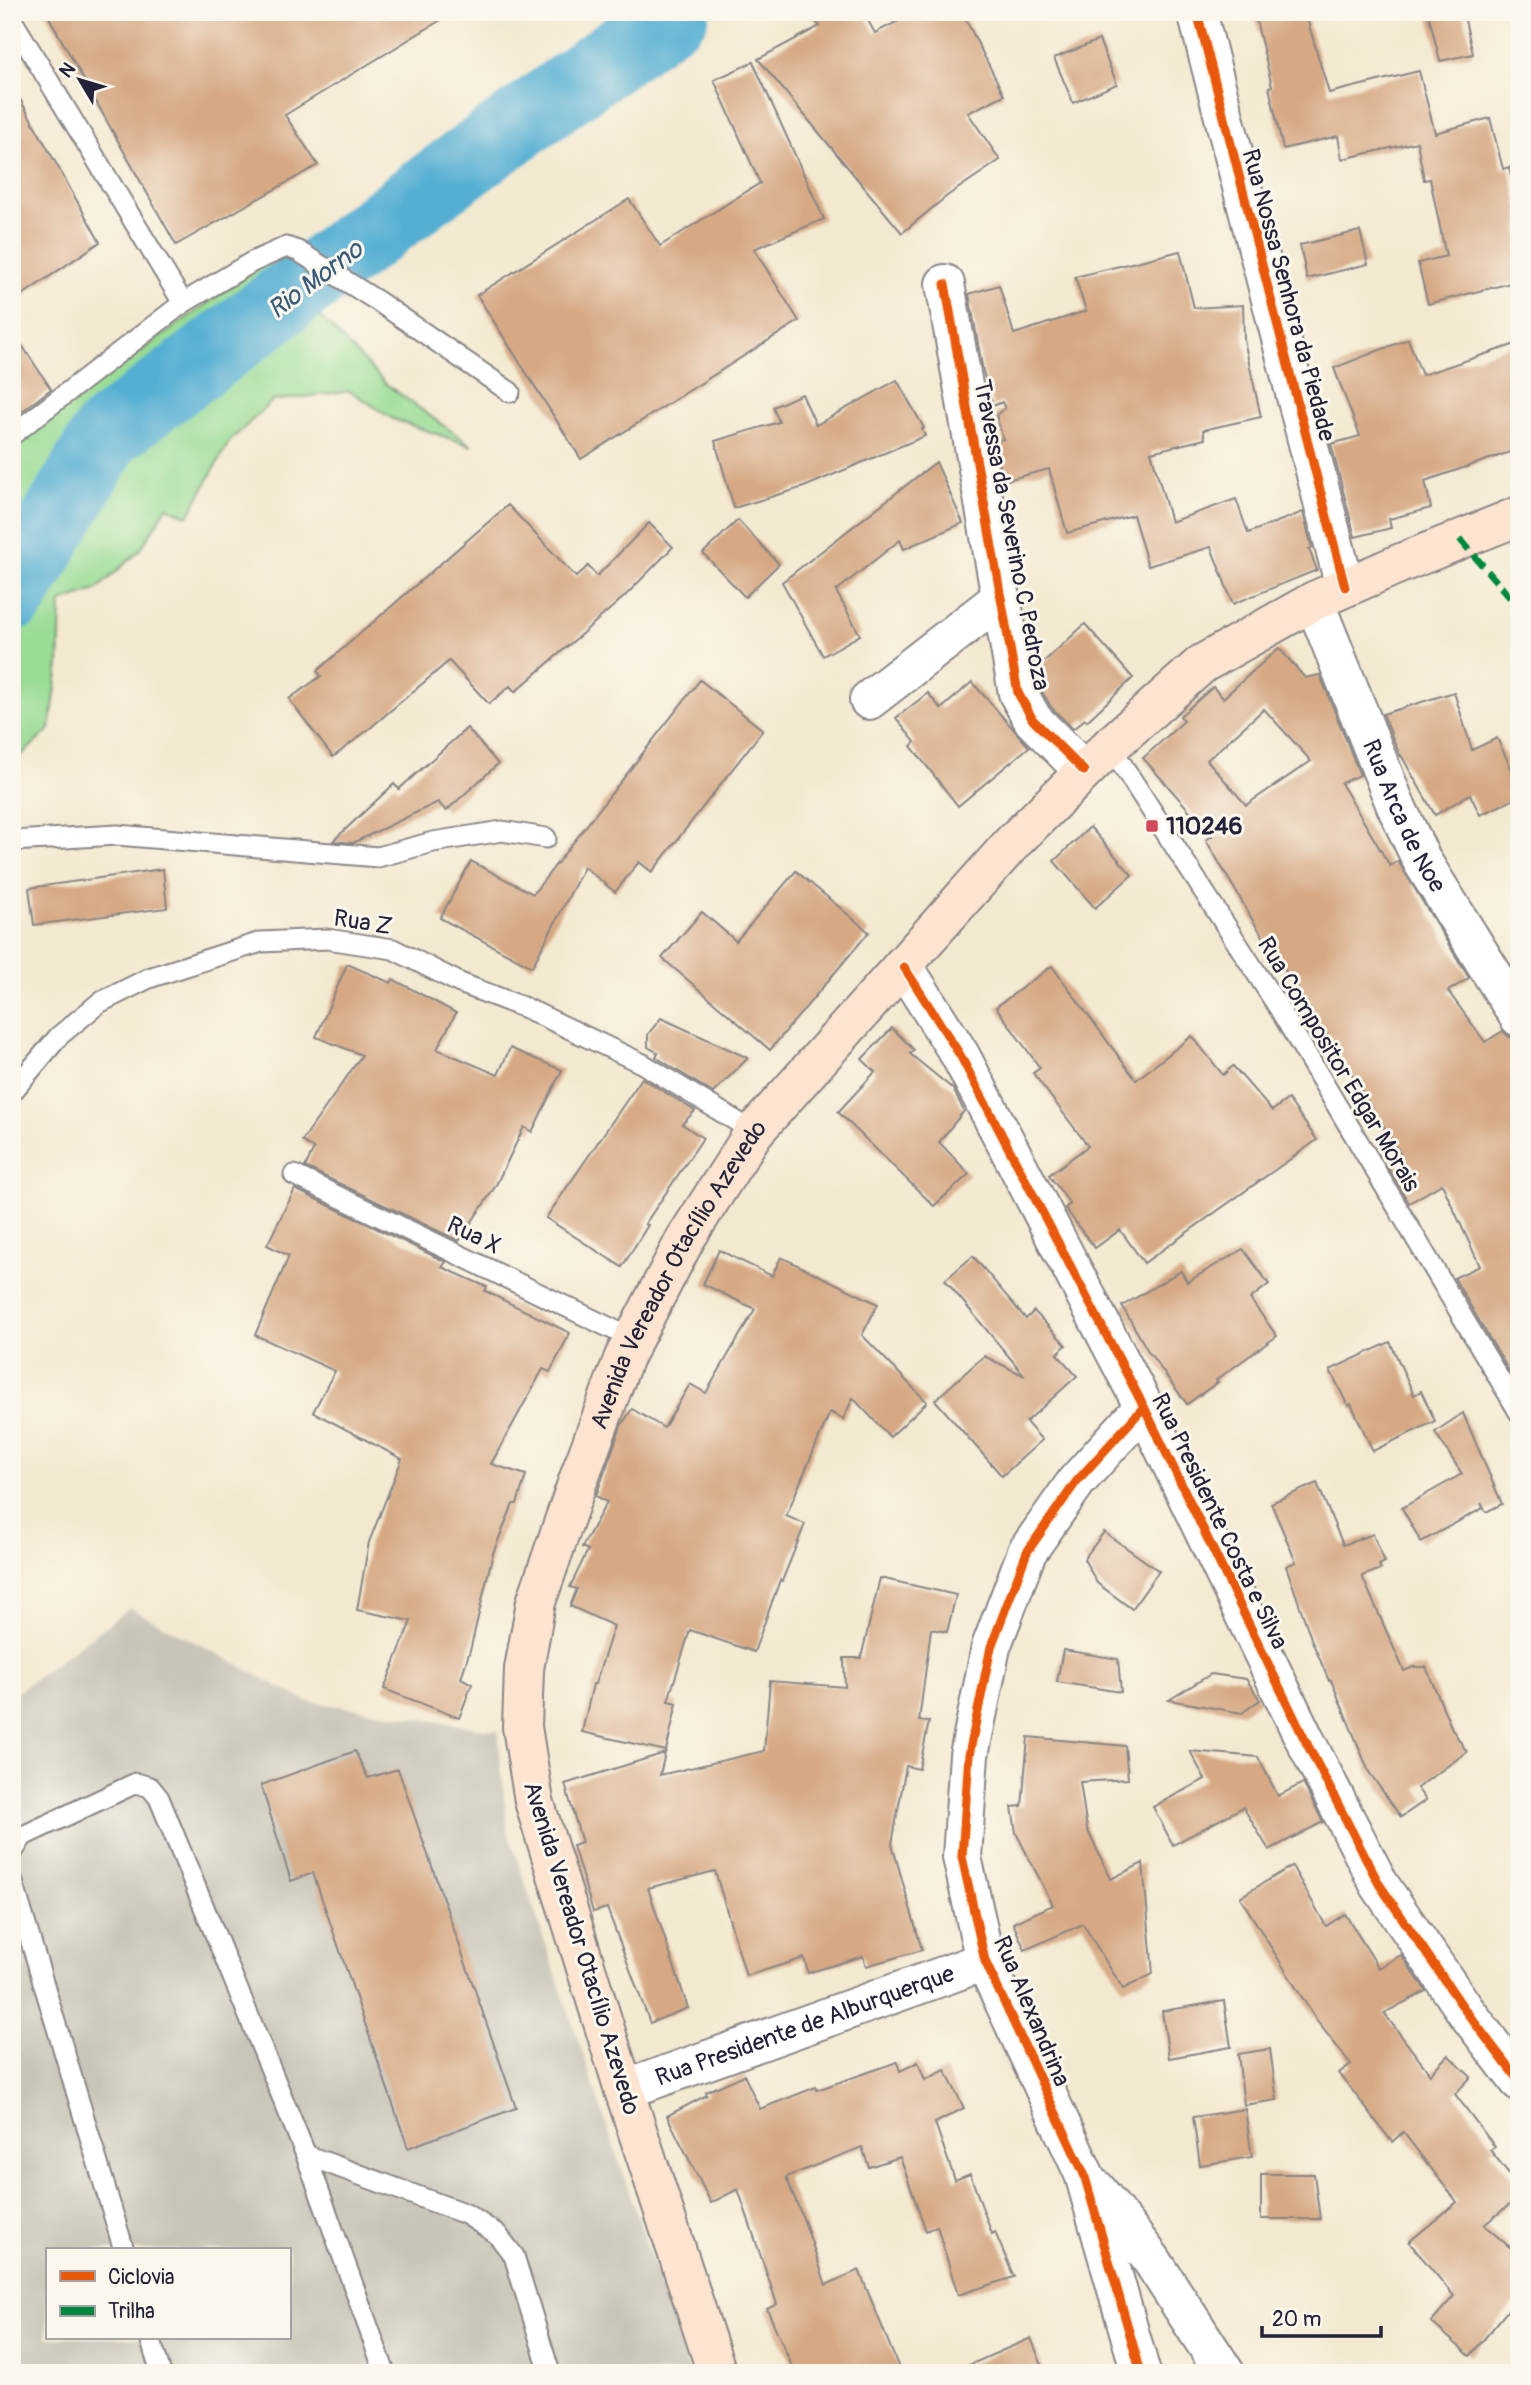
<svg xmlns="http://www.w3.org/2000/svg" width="1531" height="2385" viewBox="0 0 1531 2385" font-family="Pangolin,sans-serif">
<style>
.industrial{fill:#c8c4b8;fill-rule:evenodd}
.green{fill:#99dc94;stroke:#5e7f68;stroke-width:2}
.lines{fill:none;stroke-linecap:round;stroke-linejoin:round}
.river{stroke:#55afd3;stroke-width:72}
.building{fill:#d6a883;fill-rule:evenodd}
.lane-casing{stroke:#8a8686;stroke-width:23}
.street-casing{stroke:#8a8686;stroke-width:42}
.secondary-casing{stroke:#8a8686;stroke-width:42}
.lane{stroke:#fff;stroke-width:19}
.street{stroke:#fff;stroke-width:38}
.secondary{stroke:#fde4d0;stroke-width:38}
.quiet{stroke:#00873e;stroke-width:7;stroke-dasharray:14 7;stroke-linecap:butt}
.cycleway-casing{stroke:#fbf7ec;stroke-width:13}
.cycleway{stroke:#e8590c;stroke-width:9}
.poi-dot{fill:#d1495b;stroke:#fbf7ec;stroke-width:2.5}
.labels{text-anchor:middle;stroke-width:6;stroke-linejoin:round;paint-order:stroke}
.street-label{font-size:24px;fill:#22223b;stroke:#fbf7ec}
.poi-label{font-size:24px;font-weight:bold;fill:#22223b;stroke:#fbf7ec;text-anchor:start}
.water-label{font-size:26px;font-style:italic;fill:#365a78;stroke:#fbf7ec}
</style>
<rect width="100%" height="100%" fill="#fbf7ec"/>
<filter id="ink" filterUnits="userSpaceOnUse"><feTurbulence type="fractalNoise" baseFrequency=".0143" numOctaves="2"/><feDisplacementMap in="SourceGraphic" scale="14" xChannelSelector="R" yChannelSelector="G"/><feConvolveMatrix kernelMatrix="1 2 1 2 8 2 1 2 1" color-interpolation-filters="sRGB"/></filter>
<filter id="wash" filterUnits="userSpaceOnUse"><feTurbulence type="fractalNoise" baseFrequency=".00686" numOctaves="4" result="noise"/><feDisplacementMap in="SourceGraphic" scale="28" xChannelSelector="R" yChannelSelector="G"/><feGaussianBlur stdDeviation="1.57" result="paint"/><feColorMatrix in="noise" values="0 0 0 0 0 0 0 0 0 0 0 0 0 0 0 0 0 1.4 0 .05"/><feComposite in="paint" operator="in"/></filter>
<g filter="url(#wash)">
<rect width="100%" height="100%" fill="#f3e9d0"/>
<!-- industrial -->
<path class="industrial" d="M130 1608 306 1701 498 1731 507 1829 690 2373H12V1696ZM47 2250H289V2338H47Z"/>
<!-- green -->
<polygon class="green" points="266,261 386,384 472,446 393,419 350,391 272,401 229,442 188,516 167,507 140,550 96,590 61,602 59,665 50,729 12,764 12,444"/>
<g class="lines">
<!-- river -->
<polyline class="river" points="12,596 107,434 423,194 674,12"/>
</g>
<g id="blocks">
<!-- building -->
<g class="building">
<polygon points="46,12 454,12 285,115 318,165 176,245"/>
<polygon points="807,12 863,12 875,33 916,12 962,12 1004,95 968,113 1000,160 947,196 902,233 758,59 820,26"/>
<polygon points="1254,12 1305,12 1329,93 1419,71 1435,133 1490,118 1503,169 1509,167 1519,210 1519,281 1428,304 1418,263 1446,256 1430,179 1424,180 1417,142 1342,159 1338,136 1283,149 1269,87 1272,86"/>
<polygon points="1428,12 1463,12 1473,54 1440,61"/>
<polygon points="1099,40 1117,84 1073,103 1054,58"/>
<polygon points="753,62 824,219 754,249 799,321 581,459 477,295 629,199 660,246 760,183 714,80"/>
<polygon points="12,85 100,242 12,302"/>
<polygon points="1360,231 1368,264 1307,279 1300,245"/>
<polygon points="1180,251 1194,308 1243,305 1244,340 1261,417 1203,430 1205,439 1151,452 1171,522 1236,499 1248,533 1303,512 1312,548 1309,549 1317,570 1233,604 1211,547 1148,566 1133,515 1067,533 1049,469 1003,481 995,441 1003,439 996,415 1005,408 1002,402 993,406 983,371 969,294 999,285 1014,334 1086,311 1075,277"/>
<polygon points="12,330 51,389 12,419"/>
<polygon points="1408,339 1422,375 1519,343 1519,449 1425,481 1431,508 1389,519 1391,528 1355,537 1331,444 1360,436 1334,368"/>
<polygon points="897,380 924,428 922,429 925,436 804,487 734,508 715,441 779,422 773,407 802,394 816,425"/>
<polygon points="936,462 963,523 904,549 900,540 836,591 860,635 823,656 782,582"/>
<polygon points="508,505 576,577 588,566 597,576 649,523 673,547 624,597 515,692 510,686 489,704 449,661 369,729 333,757 289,699 321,676 317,671"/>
<polygon points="738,520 779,564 745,597 703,553"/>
<polygon points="1085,624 1133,678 1087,721 1085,719 1073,729 1051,707 1039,686 1036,669"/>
<path d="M1279 648 1305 678 1320 675 1360 775 1341 783 1390 866 1398 861 1469 978 1448 991 1485 1042 1503 1031 1509 1037 1519 1039V1388L1454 1278 1480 1266 1442 1184 1409 1203 1387 1166 1402 1157 1327 1034 1323 1036 1289 972 1287 973 1255 924 1206 840 1212 836 1143 758 1184 721 1180 716 1213 687 1223 698ZM1264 709 1311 761 1246 805 1207 760Z"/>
<polygon points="700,680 763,730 652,872 639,862 615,892 584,867 532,967 440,918 471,861 533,894"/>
<polygon points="972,682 1029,747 958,806 911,746 915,742 896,718 928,693 941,709"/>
<polygon points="1454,692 1472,750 1497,738 1519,785 1519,797 1480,815 1470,794 1435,815 1401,755 1400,756 1383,714"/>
<polygon points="467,728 498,764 446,811 438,802 353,843 333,841 394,784 399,789"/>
<polygon points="1090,827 1132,875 1095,908 1054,861"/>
<polygon points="163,869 167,908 34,925 29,888"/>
<polygon points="796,871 869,932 770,1050 662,958 702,912 736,941"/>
<polygon points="347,964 391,983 393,979 456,1013 437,1049 498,1075 510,1048 562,1070 532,1132 524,1127 495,1187 459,1241 305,1167 314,1149 302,1141 362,1055 316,1037"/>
<polygon points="1052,966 1136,1080 1192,1036 1223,1075 1233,1066 1272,1111 1288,1099 1317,1140 1144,1263 1120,1230 1095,1248 1065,1208 1070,1204 1049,1175 1088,1146 1033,1073 1040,1068 996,1007"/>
<polygon points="661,1018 748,1058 713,1093 656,1057 658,1053 648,1047 648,1034"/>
<polygon points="892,1028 914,1050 910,1054 953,1089 964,1111 939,1142 969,1174 934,1206 838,1112 875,1072 862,1059"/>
<polygon points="642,1078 695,1111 682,1124 703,1138 645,1224 648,1225 622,1267 546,1218"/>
<polygon points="295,1189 446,1262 442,1267 487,1287 485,1291 570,1333 550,1372 543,1369 491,1464 526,1475 517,1504 513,1504 493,1553 471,1647 461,1678 472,1684 459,1718 384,1689 411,1621 357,1610 369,1542 402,1459 313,1412 335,1371 255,1335 289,1256 267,1245"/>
<polygon points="1243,1249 1269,1284 1250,1299 1277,1336 1216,1380 1218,1382 1187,1404 1148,1351 1122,1306 1181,1271 1187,1282"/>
<polygon points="719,1250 772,1276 781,1257 878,1304 862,1335 927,1402 890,1437 853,1398 843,1419 830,1412 786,1516 805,1524 782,1581 780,1580 754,1652 690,1630 668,1701 677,1703 666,1751 582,1732 593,1684 595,1684 614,1626 570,1606 577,1589 570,1587 588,1550 582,1547 607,1502 596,1496 621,1426 632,1409 664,1428 690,1384 706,1393 755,1309 703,1284"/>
<polygon points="973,1256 1026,1319 1034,1311 1066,1345 1057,1354 1077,1376 1026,1422 1042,1440 1002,1476 935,1400 984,1356 1025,1376 945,1280"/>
<polygon points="1390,1342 1414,1395 1421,1391 1435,1421 1373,1451 1351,1404 1348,1406 1330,1370"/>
<polygon points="1463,1413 1502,1504 1486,1512 1481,1503 1483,1508 1421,1542 1402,1508 1462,1474 1435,1432"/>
<polygon points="1317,1483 1343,1545 1373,1534 1385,1562 1379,1565 1381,1569 1362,1576 1404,1671 1413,1667 1426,1667 1452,1729 1467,1752 1417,1788 1426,1800 1401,1817 1369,1772 1331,1680 1329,1681 1312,1641 1286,1566 1296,1562 1271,1503"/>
<polygon points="1104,1532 1159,1571 1132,1609 1097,1583 1084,1559"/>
<polygon points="880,1578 956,1595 947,1632 931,1629 919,1721 929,1722 919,1769 906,1766 892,1844 922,1950 866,1966 863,1956 808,1973 804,1958 746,1976 715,1871 648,1888 688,2008 650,2023 607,1908 593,1912 573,1846 582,1843 565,1784 665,1753 660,1775 764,1751 770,1681 845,1687 844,1658 861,1658"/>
<polygon points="1063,1650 1118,1659 1121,1692 1057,1682"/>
<polygon points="1211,1674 1246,1679 1260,1700 1242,1713 1169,1700"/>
<polygon points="1028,1737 1125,1746 1128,1779 1080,1782 1087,1829 1111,1879 1143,1863 1153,1974 1123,1989 1083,1924 1025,1950 1013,1923 1053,1905 1016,1833 1012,1807 1022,1806"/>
<polygon points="355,1751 368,1778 398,1769 516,2108 408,2148 313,1873 291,1881 261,1785"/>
<polygon points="1190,1751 1258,1757 1278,1796 1303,1783 1323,1822 1269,1850 1243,1807 1173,1845 1153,1807 1205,1779"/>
<polygon points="1292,1866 1326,1926 1345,1914 1379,1968 1401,1955 1426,1991 1384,2013 1430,2074 1448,2055 1471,2077 1455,2094 1495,2147 1490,2150 1519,2186 1519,2197 1484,2225 1519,2255 1519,2297 1470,2356 1431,2322 1454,2296 1409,2242 1457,2202 1403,2132 1392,2142 1339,2073 1351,2064 1316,2020 1240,1897"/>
<polygon points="1224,2001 1231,2047 1169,2058 1162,2011"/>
<polygon points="1270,2049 1277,2100 1244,2105 1238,2054"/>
<polygon points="897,2062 900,2071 918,2062 925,2080 945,2070 964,2108 935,2123 955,2180 970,2174 992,2234 995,2232 1014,2277 958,2295 937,2226 926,2231 900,2157 869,2167 862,2147 786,2177 805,2223 826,2285 859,2270 901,2373 795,2373 767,2309 777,2304 738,2189 711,2203 667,2116 707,2095 706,2092 744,2075 760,2109 816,2087 817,2090"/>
<polygon points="1245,2109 1252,2157 1200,2165 1193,2117"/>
<polygon points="1261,2174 1314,2174 1320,2219 1261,2219"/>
<polygon points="1031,2338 1045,2373 951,2373"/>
</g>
</g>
</g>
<g filter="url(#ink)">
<use href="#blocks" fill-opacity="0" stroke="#8a8686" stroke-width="2"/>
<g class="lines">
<defs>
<g id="lane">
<polyline points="12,20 183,303"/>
<polyline points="12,435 183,303 252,262 286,247 298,251 379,302 510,392"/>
<polyline points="1110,746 1277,1005 1519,1412"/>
<polyline points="12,841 117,835 378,857 433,842 502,831 546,838"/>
<polyline points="12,1092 59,1036 99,1003 149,978 261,942 327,939 393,949 460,983 528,1009 643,1064 754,1132"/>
<polyline points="294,1175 633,1339"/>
<polyline points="12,1853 23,1836 136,1783 150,1787 159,1798 306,2155 385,2373"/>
<polyline points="12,1879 124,2250"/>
<polyline points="306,2155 466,2214 497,2234 514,2256 550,2373"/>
<polyline points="150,2338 161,2373"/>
</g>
<g id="street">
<polyline points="1197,12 1345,587"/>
<polyline points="945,284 1018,693 1033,720 1084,771"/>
<path id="s1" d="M1314 601 1396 806 1422 861 1519 1017"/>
<polyline points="869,700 1001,598"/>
<polyline points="904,967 960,1055 1144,1407 1304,1738 1379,1884 1465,2010 1519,2081"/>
<path id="s2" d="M624 2090 985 1961"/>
<polyline points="1096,2189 1151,2259 1225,2373"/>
<polyline points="1141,2373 1084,2174 985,1961 962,1857 969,1755 991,1647 1027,1552 1076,1482 1144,1407"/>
</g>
<g id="secondary">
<path id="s3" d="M717 2373 624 2090 534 1801 522 1727 524 1669 536 1602 580 1475 624 1357 686 1238 754 1132 1013 842 1110 746 1202 664 1314 601 1401 563 1519 516"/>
</g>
</defs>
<!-- lane casing -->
<use href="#lane" class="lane-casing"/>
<!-- street casing -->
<use href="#street" class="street-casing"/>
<!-- secondary casing -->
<use href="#secondary" class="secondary-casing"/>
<!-- lane -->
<use href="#lane" class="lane"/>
<!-- street -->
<use href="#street" class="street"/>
<!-- secondary -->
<use href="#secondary" class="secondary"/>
<!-- quiet -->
<polyline class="quiet" points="1460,539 1519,608"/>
<defs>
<g id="cycleway">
<polyline points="1197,12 1345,587"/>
<polyline points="945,284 1018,693 1033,720 1084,771"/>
<polyline points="904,967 960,1055 1144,1407 1304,1738 1379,1884 1465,2010 1519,2081"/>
<polyline points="1141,2373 1084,2174 985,1961 962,1857 969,1755 991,1647 1027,1552 1076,1482 1144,1407"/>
</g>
</defs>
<!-- cycleway casing -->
<use href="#cycleway" class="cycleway-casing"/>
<!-- cycleway -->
<use href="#cycleway" class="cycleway"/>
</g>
</g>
<!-- markers -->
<rect class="poi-dot" x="1145" y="819" width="14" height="14" rx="3.5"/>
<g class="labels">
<!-- street labels -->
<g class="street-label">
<text transform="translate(1289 295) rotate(75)" y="8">Rua Nossa Senhora da Piedade</text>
<text transform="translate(1012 535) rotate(79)" y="8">Travessa da Severino C Pedroza</text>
<text dy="8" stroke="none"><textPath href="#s1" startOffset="233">Rua Arca de Noe</textPath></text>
<text transform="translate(363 922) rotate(9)" y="8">Rua Z</text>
<text transform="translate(1339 1064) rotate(59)" y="8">Rua Compositor Edgar Morais</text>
<text transform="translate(474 1235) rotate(26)" y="8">Rua X</text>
<text dy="8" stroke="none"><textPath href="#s3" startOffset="1160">Avenida Vereador Otacílio Azevedo</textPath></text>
<text transform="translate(1220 1521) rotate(64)" y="8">Rua Presidente Costa e Silva</text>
<text transform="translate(582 1948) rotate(73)" y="8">Avenida Vereador Otacílio Azevedo</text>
<text transform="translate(1032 2011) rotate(67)" y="8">Rua Alexandrina</text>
<text dy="8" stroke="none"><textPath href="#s2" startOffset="192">Rua Presidente de Alburquerque</textPath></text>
</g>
<!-- poi labels -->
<g class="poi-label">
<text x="1166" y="834">110246</text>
</g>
<!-- water labels -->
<g class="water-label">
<text transform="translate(315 279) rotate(-37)" y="9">Rio Morno</text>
</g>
</g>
<!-- margin -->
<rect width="1531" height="2385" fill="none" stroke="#fbf7ec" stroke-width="42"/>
<!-- legend -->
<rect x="46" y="2248" width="245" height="91" fill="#fbf7ec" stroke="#a4a2a5" stroke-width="2"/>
<rect x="60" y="2271" width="35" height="10" fill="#e8590c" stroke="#a4a2a5" stroke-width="2"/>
<text x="108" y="2284" font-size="21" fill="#22223b">Ciclovia</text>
<rect x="60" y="2306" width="35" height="10" fill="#00873e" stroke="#a4a2a5" stroke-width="2"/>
<text x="108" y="2318" font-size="21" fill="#22223b">Trilha</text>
<!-- north arrow -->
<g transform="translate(80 80) rotate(308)" stroke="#fbf7ec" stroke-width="5" paint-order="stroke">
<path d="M0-5L12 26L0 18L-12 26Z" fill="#22223b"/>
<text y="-10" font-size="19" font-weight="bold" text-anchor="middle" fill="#22223b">N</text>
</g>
<!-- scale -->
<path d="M1262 2326v10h119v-10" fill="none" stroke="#22223b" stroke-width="3.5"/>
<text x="1272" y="2326" font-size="21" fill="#22223b" stroke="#fbf7ec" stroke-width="5" paint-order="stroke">20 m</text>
</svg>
